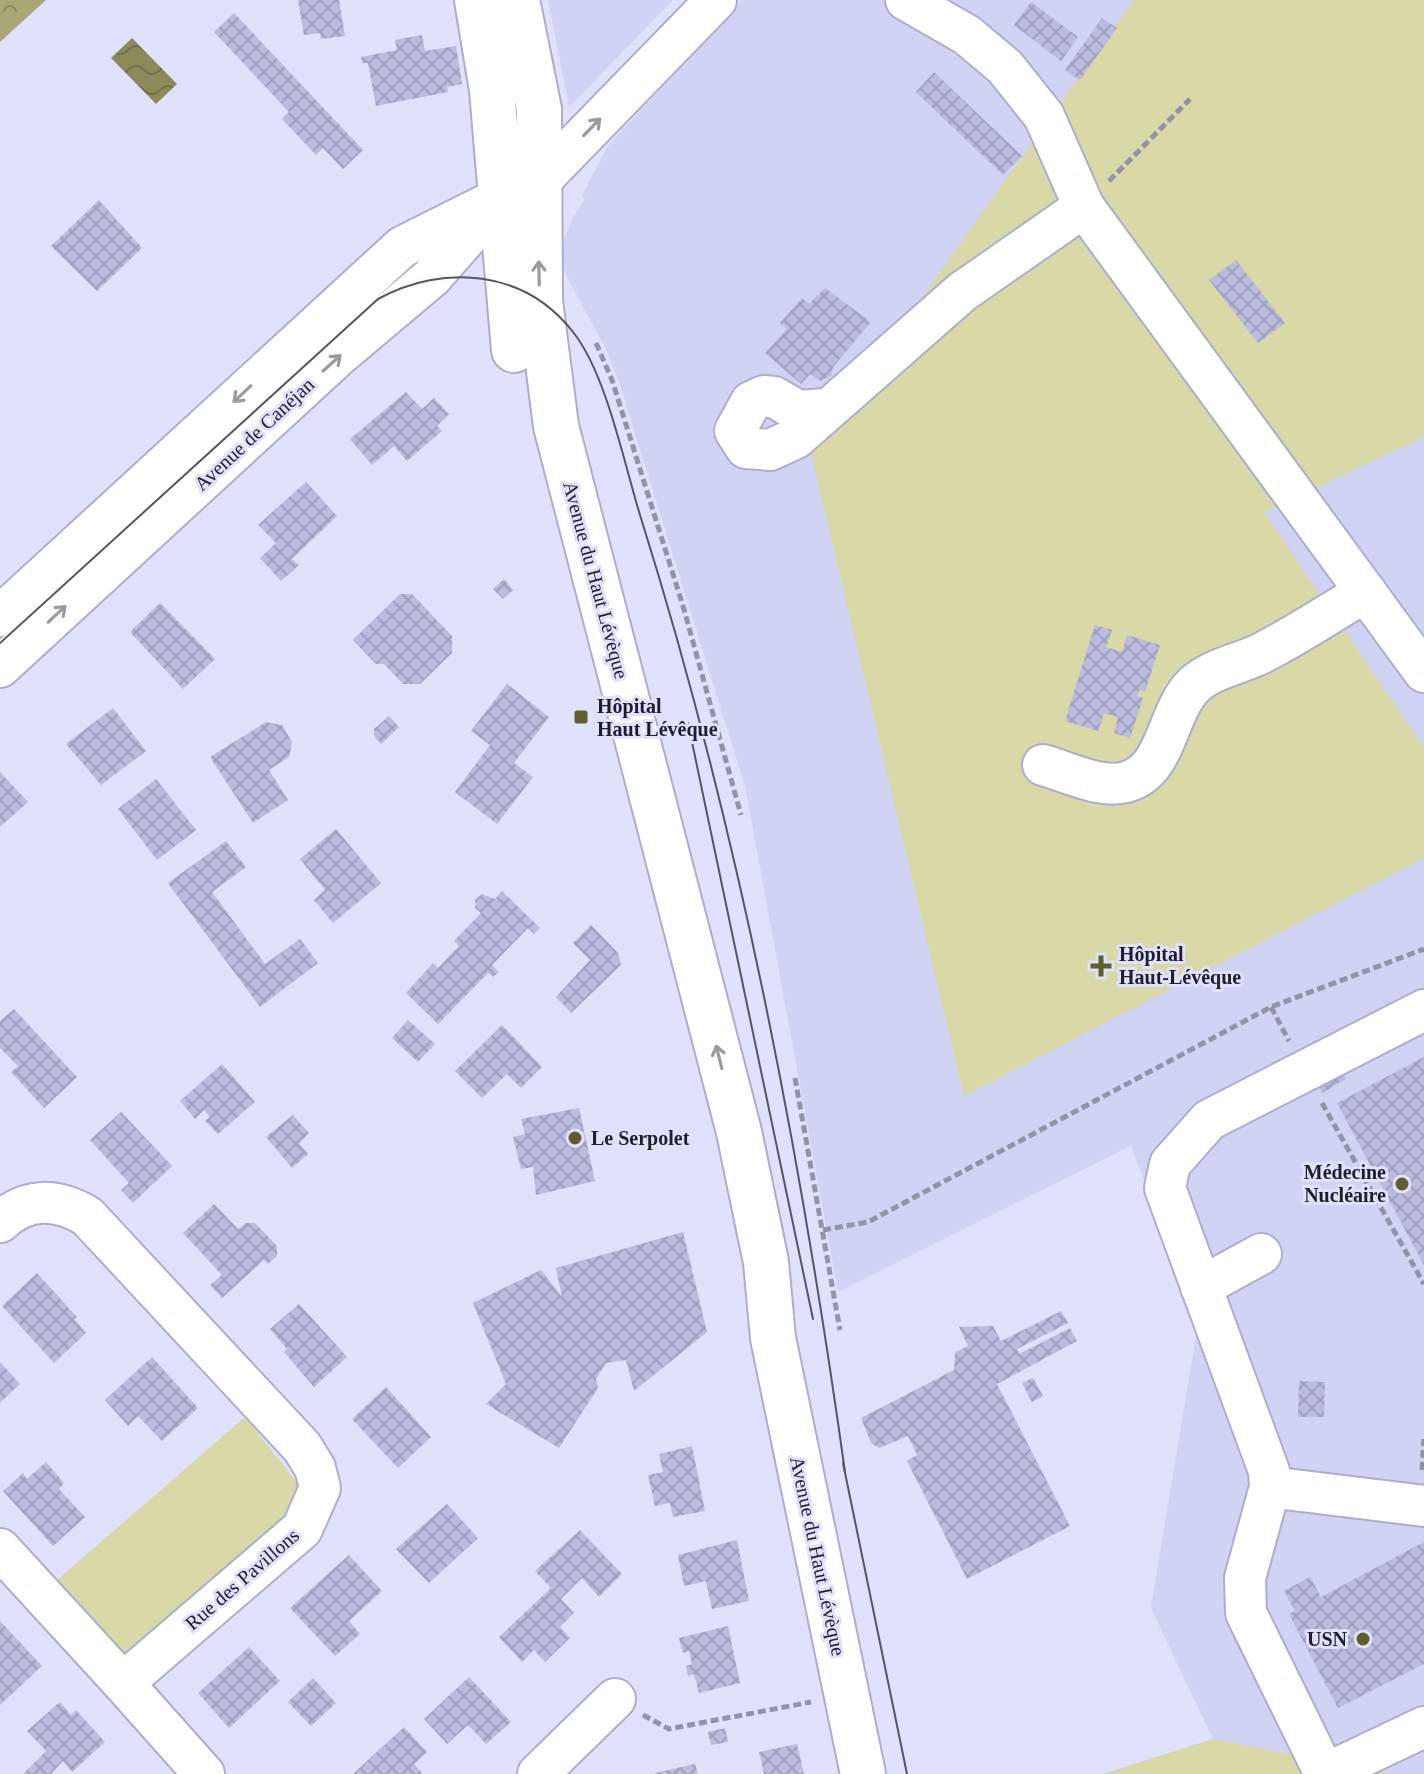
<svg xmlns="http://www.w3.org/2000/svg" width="1424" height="1774" viewBox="0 0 1424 1774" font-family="'Times New Roman',serif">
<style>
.built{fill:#d1d3f4}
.green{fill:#d8d9a6}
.forest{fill:url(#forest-crowns)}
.water{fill:url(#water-waves)}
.building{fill:url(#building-cross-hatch)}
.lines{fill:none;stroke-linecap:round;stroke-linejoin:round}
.minor-casing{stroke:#acadcf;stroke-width:44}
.major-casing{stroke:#acadcf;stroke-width:48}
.path{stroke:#9293a9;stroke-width:5;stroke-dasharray:8 4;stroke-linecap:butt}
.minor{stroke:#fff;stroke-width:40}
.major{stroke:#fff;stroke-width:44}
.tram{stroke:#556;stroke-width:2}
.oneway{stroke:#9a9aa0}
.poi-dot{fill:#5f5f2c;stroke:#e0e1fd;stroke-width:3}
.labels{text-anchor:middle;stroke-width:6;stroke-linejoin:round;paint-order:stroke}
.street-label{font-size:20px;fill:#1e1e2b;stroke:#e0e1fd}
.poi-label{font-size:20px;font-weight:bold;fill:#1e1e2b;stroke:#e0e1fd;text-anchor:start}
</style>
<defs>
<pattern id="forest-crowns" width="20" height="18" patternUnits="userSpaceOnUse" patternTransform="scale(2)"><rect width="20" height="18" fill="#a8a876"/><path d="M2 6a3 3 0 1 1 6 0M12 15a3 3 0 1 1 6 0" fill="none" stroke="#888861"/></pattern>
<pattern id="water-waves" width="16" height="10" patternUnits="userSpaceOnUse" patternTransform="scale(2)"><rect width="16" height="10" fill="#8b8b5a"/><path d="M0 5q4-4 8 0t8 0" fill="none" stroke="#71714b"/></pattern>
<pattern id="building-cross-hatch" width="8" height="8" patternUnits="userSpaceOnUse" patternTransform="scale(2)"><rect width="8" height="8" fill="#babbde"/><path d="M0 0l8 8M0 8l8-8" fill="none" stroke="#9fa0bf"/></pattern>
</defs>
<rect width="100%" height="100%" fill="#e0e1fd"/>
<!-- built -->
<g class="built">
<polygon points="548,0 673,0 569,107"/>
<polygon points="742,0 1424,0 1424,1774 1103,1774 1213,1739 1151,1608 1198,1324 1131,1146 838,1292 745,786 619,382 606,349 557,258 573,217 585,198 582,196 607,147"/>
</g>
<!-- green -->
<g class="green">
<polygon points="1134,0 1424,0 1424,437 1264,512 1424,747 1424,858 964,1096 811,453"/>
<polygon points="245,1417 307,1495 305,1508 126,1666 49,1587"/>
<polygon points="1213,1739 1391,1774 1103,1774"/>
</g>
<!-- forest -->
<polygon class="forest" points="0,0 46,0 0,42"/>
<!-- water -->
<polygon class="water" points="132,38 177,84 156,104 111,58"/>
<!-- building -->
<g class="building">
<polygon points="298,0 339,0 345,36 321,39 320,33 304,35"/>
<polygon points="1031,2 1078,37 1061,61 1014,25"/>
<polygon points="234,13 363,150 343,169 323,148 316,155 282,119 289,112 214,32"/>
<polygon points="1102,18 1117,28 1080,80 1065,70"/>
<polygon points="422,35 425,51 456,46 462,84 447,87 448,92 376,106 368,63 362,63 361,57 397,50 395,40"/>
<polygon points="934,72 1022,156 1003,175 916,92"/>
<polygon points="99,200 142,248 97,291 51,246"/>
<polygon points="1236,260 1285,323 1258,343 1209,280"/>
<polygon points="825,288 871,322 833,367 831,376 820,381 810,374 801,384 765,353 787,329 780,323 802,298 809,304"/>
<polygon points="406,392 422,409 434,398 449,414 437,426 442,431 407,461 394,446 372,465 350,439"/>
<polygon points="306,482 337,516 292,559 299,565 281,581 260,558 276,543 258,525"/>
<polygon points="504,579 513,590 503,599 493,589"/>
<polygon points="400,594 412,594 452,636 452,653 420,684 403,684 384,664 376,664 353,640"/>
<polygon points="160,603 215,659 183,689 130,632"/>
<polygon points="1095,625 1112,630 1106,647 1122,652 1127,635 1160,645 1145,692 1139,690 1137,696 1143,698 1130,738 1114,733 1118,717 1104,713 1098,731 1065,721"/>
<polygon points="507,684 549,717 514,763 533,777 497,824 455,792 490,745 471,731"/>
<polygon points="113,708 146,751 101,785 66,744"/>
<polygon points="389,716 399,727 381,744 374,736 374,729"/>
<polygon points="266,722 282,725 292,742 289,757 269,770 288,800 253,823 210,757"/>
<polygon points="0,772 28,802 0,827"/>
<polygon points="156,779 196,830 157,860 118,809"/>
<polygon points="336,829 381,883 333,923 314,900 325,890 300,859"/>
<polygon points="226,841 246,867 212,892 265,964 300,939 318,963 260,1007 168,883"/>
<polygon points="502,891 540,928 534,934 528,928 492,965 499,972 493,977 488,973 438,1024 406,993 433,963 438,968 459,946 454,941 481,913 475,908 475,900 482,894 495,899"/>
<polygon points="591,925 618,953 621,965 571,1013 556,997 590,960 573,943"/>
<polygon points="14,1009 77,1077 44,1108 11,1072 18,1066 0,1048 0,1021"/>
<polygon points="408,1020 435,1044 418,1062 392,1038"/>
<polygon points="502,1025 542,1067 521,1088 507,1074 482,1098 455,1071"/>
<polygon points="1424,1057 1424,1265 1337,1103"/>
<polygon points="222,1064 255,1102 218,1134 205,1121 210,1117 204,1110 195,1119 180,1101"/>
<polygon points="1341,1069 1346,1079 1322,1093 1317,1082"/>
<polygon points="579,1108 595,1181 536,1195 533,1167 521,1169 513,1137 525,1134 521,1119"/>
<polygon points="121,1112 172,1166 133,1203 121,1190 129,1183 90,1140"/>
<polygon points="293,1115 309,1133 299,1143 308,1154 292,1168 266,1137"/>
<polygon points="214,1204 238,1229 246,1223 255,1223 277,1246 277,1256 268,1264 264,1260 222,1298 210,1285 222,1275 183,1233"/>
<polygon points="683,1232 707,1332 634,1391 626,1360 606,1363 596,1379 598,1388 559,1448 486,1404 506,1384 473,1303 541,1270 562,1297 556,1268"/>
<polygon points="37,1273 77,1317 74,1319 86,1333 54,1363 2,1306"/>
<polygon points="299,1304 347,1357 314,1387 284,1352 287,1349 270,1329"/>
<polygon points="1061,1311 1068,1323 1017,1349 1019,1354 1070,1328 1077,1341 997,1384 1070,1526 967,1579 907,1461 917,1455 908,1436 879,1448 871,1443 861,1418 954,1370 955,1352 968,1346 959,1327 993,1326 1001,1341"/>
<polygon points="152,1357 198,1408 162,1441 138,1416 128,1426 105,1400"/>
<polygon points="0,1362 20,1384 0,1403"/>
<polygon points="1033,1378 1043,1396 1032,1402 1022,1383"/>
<polygon points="1299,1381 1325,1382 1324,1417 1298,1417"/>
<polygon points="386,1387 431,1437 398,1468 352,1419"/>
<polygon points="692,1446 705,1511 673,1517 670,1503 655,1506 648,1475 663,1472 659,1454"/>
<polygon points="46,1462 64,1483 59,1489 85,1517 53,1546 3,1491 23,1473 27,1479"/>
<polygon points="447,1504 478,1538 429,1583 396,1549"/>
<polygon points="580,1530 622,1574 599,1597 582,1578 561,1599 574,1613 560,1627 570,1638 545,1662 534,1650 522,1662 499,1637 551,1588 535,1571"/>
<polygon points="737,1540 749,1601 712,1609 706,1581 684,1586 678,1555"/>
<polygon points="1424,1542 1424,1664 1338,1708 1289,1614 1295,1611 1284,1591 1310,1577 1321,1597"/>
<polygon points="349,1555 382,1591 349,1621 360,1634 335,1656 290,1608"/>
<polygon points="0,1621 42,1666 0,1705"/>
<polygon points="728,1626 740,1683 699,1693 694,1674 688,1676 686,1666 692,1664 689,1651 683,1653 679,1638"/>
<polygon points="249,1647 280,1681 229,1728 198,1693"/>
<polygon points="469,1677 511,1722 486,1744 468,1725 447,1744 424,1719"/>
<polygon points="313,1678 336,1703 311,1726 288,1702"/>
<polygon points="60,1702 71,1715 76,1710 105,1742 72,1772 63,1761 51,1774 23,1774 46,1751 27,1731"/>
<polygon points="404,1727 427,1752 414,1764 423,1774 353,1774"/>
<polygon points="725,1728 728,1742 711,1745 708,1732"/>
<polygon points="797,1744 804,1774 764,1774 759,1752"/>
<polygon points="695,1764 698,1774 655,1774 655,1773"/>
</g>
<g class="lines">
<defs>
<g id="minor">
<polyline points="906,0 967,35 1005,67 1044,116 1084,207 1424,672"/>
<polyline points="825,409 798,411 774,397 764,396 751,402 735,431 746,448 770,450 796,438 962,292 1084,207"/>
<polyline points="0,616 402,247 504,196 538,183 716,0"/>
<polyline points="0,667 337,357 432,277 489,212"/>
<path d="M1043 765C1068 772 1100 789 1126 782 1168 771 1166 712 1194 685 1211 669 1239 664 1260 654 1296 636 1331 612 1366 592"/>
<path d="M0 1222C27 1197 56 1198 87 1216L302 1447 315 1468 320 1488 302 1529 123 1683 0 1549"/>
<polyline points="1201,1287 1261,1254"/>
<polyline points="1270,1487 1424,1506"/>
<polyline points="123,1683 204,1774"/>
<polyline points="538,1774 615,1699"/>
<polyline points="1325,1774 1246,1613 1245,1578 1270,1487 1269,1471 1165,1188 1170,1164 1209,1120 1424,1010"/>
<polyline points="1325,1774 1424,1727"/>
</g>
<g id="major">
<polyline points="477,0 492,90 514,350"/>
<polyline points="517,0 539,109 540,301 556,426 739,1132 766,1262 773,1338 863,1774"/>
</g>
</defs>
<!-- minor casing -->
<use href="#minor" class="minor-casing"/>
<!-- major casing -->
<use href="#major" class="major-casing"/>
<!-- path -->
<g class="path">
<polyline points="1109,181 1190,99"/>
<polyline points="596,343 612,380 683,606 741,815"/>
<polyline points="1271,1007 1289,1041"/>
<polyline points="795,1078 840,1330"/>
<polyline points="1322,1103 1424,1284"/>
<polyline points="823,1230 868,1222 1271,1007 1424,949"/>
<polyline points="1422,1470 1424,1439"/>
<polyline points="643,1715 669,1729 811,1702"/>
</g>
<!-- minor -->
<use href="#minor" class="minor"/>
<!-- major -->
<use href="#major" class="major"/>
<!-- tram -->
<g class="tram">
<path d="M0 643 378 299C444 263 525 270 573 332 606 373 624 463 640 515 738 826 800 1149 845 1472"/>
<polyline points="688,723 813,1319"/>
<polyline points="843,1463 907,1774"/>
</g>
</g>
<!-- one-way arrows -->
<defs><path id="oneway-shaft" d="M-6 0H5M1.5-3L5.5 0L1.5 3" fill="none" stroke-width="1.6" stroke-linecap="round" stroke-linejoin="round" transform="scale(2)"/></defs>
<g class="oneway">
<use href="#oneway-shaft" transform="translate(592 127) rotate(-46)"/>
<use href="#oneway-shaft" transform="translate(539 273) rotate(-91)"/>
<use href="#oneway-shaft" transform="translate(332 363) rotate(-42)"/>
<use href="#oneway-shaft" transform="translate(242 394) rotate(137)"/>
<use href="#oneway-shaft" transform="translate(57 614) rotate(-43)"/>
<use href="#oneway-shaft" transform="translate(719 1057) rotate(-104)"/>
</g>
<!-- markers -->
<g class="poi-dot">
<rect x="573" y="709" width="16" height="16" rx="4"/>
<path d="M1097 954h8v8h8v8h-8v8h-8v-8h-8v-8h8z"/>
<circle cx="575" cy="1138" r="8"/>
<circle cx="1402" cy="1184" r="8"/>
<circle cx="1363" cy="1639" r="8"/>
</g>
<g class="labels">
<!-- street labels -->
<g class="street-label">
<text transform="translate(254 434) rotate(-43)" y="7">Avenue de Canéjan</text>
<text transform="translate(596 580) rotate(75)" y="7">Avenue du Haut Lévèque</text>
<text transform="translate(818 1556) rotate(78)" y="7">Avenue du Haut Lévèque</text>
<text transform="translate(242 1579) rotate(-41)" y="7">Rue des Pavillons</text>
</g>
<!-- poi labels -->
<g class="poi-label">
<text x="597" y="713">Hôpital<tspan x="597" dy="23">Haut Lévêque</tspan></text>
<text x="1119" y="961">Hôpital<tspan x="1119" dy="23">Haut-Lévêque</tspan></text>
<text x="591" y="1145">Le Serpolet</text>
<text x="1386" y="1179" text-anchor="end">Médecine<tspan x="1386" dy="23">Nucléaire</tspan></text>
<text x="1347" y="1646" text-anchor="end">USN</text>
</g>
</g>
</svg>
